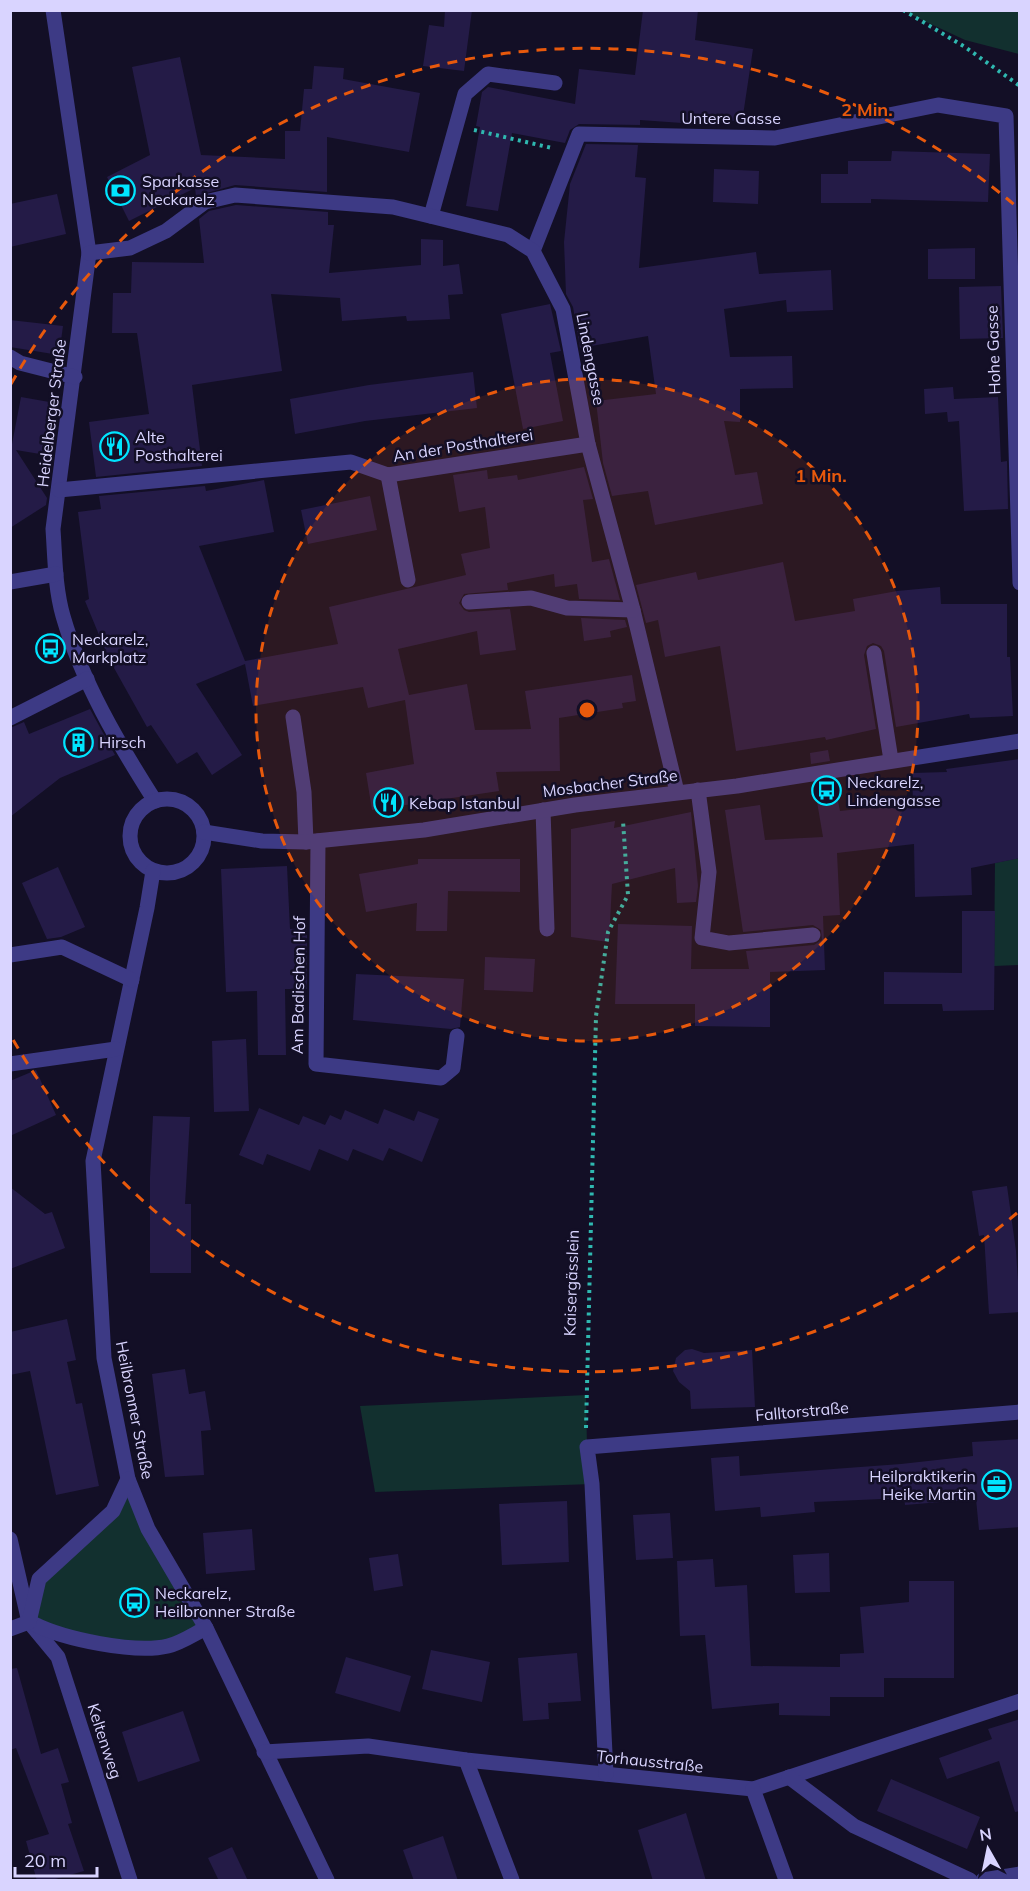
<svg xmlns="http://www.w3.org/2000/svg" width="1030" height="1891" viewBox="0 0 1030 1891" font-family="Mulish,sans-serif">
<style>
.green{fill:#12302f}
.building{fill:#241b47}
.lines{fill:none;stroke-linecap:round;stroke-linejoin:round}
.path{stroke:#2fb8b0;stroke-width:4;stroke-dasharray:3 4.5;stroke-linecap:butt}
.minor{stroke:#3d3a85;stroke-width:15}
.ring{fill:none;stroke:#e8590c;stroke-width:3;stroke-dasharray:10 8}
.labels{text-anchor:middle;stroke-width:5;stroke-linejoin:round;paint-order:stroke}
.street-label{font-size:16px;fill:#d9d4ff;stroke:#130f26}
.poi-label{font-size:16px;fill:#d9d4ff;stroke:#130f26;text-anchor:start}
.centre{fill:#e8590c;stroke:#130f26;stroke-width:3}
.ring-label{font-size:18px;text-anchor:middle;font-weight:bold;fill:#e8590c;stroke:#130f26;stroke-width:5;stroke-linejoin:round;paint-order:stroke}
</style>
<rect width="100%" height="100%" fill="#130f26"/>
<!-- green -->
<g class="green">
<polygon points="903,11 1019,11 1019,54 965,40"/>
<polygon points="1019,858 1019,965 994,966 995,863"/>
<polygon points="586,1395 587,1447 592,1484 375,1492 360,1406"/>
<polygon points="128,1479 206,1628 155,1648 29,1622 39,1579 113,1511"/>
</g>
<!-- building -->
<g class="building">
<polygon points="445,10 472,10 464,71 423,66 429,25 444,27"/>
<polygon points="643,10 698,10 695,40 753,49 742,122 697,116 696,124 640,120 640,125 579,124 570,130 565,143 512,133 498,211 466,206 480,127 476,126 482,92 488,87 575,104 579,69 635,75"/>
<polygon points="180,57 201,155 285,159 285,131 300,131 304,89 312,89 314,66 344,68 343,79 420,93 409,152 327,137 327,192 235,185 196,196 195,188 129,221 107,177 150,155 132,67"/>
<polygon points="586,144 638,145 635,177 646,178 639,268 756,252 759,274 831,270 833,310 787,312 786,300 724,309 730,357 792,356 793,388 740,389 740,422 724,421 735,475 757,472 763,504 655,525 648,491 612,496 603,463 596,401 656,394 648,336 580,348 573,307 566,294 564,242 570,184"/>
<polygon points="892,151 990,154 988,202 871,199 871,203 821,203 821,174 848,174 848,161 891,161"/>
<polygon points="714,169 759,171 758,204 713,202"/>
<polygon points="57,194 66,234 10,247 10,204"/>
<polygon points="236,205 328,212 328,225 334,225 329,273 421,265 421,239 443,240 443,266 459,264 463,294 448,295 450,319 407,321 406,316 342,321 340,298 271,294 282,371 192,385 202,466 96,477 89,422 149,414 137,333 112,333 113,293 131,293 132,262 204,263 199,219 209,211"/>
<polygon points="975,248 975,279 928,279 928,249"/>
<polygon points="1001,286 1003,338 960,339 959,287"/>
<polygon points="550,304 561,351 550,353 563,421 523,429 501,314"/>
<polygon points="10,320 63,326 59,355 10,347"/>
<polygon points="473,372 477,408 365,421 295,434 290,399 369,385"/>
<polygon points="953,387 954,399 998,397 1001,462 1007,461 1008,509 964,511 959,421 948,422 947,412 925,414 924,389"/>
<polygon points="21,397 55,403 46,455 16,450 47,498 46,505 10,528 10,441 12,444"/>
<polygon points="584,467 593,499 583,500 592,562 609,559 620,600 579,599 577,584 555,587 554,574 507,583 508,590 464,594 459,603 464,610 469,612 510,609 516,650 480,655 477,631 398,649 409,695 467,684 475,730 531,729 525,691 632,675 636,701 622,703 623,708 559,718 560,771 496,772 499,791 372,810 366,773 414,764 405,700 368,708 363,687 253,706 245,664 196,684 242,755 212,775 197,752 177,764 151,725 147,727 109,659 85,601 89,599 78,512 101,509 99,496 205,486 206,491 264,480 274,532 199,546 245,661 338,644 329,607 466,575 461,554 490,548 485,507 459,512 453,475 487,470 488,479 517,475 518,480"/>
<polygon points="370,496 377,530 308,544 301,510"/>
<polygon points="783,562 795,621 855,611 853,599 897,591 940,587 941,604 1007,604 1007,657 1010,657 1013,716 970,718 969,714 896,727 884,651 881,646 873,643 867,646 864,655 876,729 826,740 825,737 736,751 720,646 665,657 658,620 646,623 636,585 696,572 698,580"/>
<polygon points="581,618 625,620 627,627 610,631 611,637 584,641"/>
<polygon points="90,709 115,755 60,778 10,817 10,728 24,722 29,734"/>
<polygon points="828,750 830,761 811,764 810,753"/>
<polygon points="1020,759 1020,858 971,868 972,895 915,897 914,844 837,853 840,915 823,916 825,970 770,972 770,1027 695,1026 695,1004 615,1004 618,924 692,926 691,969 749,969 746,951 814,945 822,940 821,930 813,925 743,932 725,810 760,805 765,840 823,837 814,784 834,780 840,811 913,803 912,773 947,772 946,769"/>
<polygon points="691,812 698,886 696,902 677,903 675,868 612,884 609,942 571,937 571,829 615,821 614,828"/>
<polygon points="418,859 520,859 520,892 448,891 447,931 416,931 417,903 366,912 359,874 418,864"/>
<polygon points="287,866 290,929 307,928 307,989 285,989 286,1055 258,1055 257,991 226,992 221,869"/>
<polygon points="58,867 85,927 61,937 47,939 22,883"/>
<polygon points="962,911 995,911 994,1010 943,1011 942,1004 884,1004 884,972 962,973"/>
<polygon points="485,957 535,959 533,992 484,990"/>
<polygon points="356,974 464,979 460,1027 451,1029 353,1020"/>
<polygon points="246,1039 249,1111 214,1112 212,1041"/>
<polygon points="36,1070 56,1115 10,1136 10,1081"/>
<polygon points="259,1108 299,1125 303,1116 325,1125 330,1115 341,1120 345,1110 378,1124 384,1109 414,1121 418,1111 439,1119 422,1162 389,1148 383,1161 353,1149 348,1161 319,1149 310,1171 267,1154 263,1165 239,1155"/>
<polygon points="153,1116 190,1117 185,1204 191,1204 191,1273 150,1273 150,1177"/>
<polygon points="1007,1186 1016,1251 1020,1312 989,1314 984,1235 979,1236 972,1191"/>
<polygon points="10,1187 45,1214 52,1212 65,1248 10,1269"/>
<polygon points="67,1319 76,1360 67,1362 76,1404 82,1403 99,1486 56,1495 30,1371 10,1375 10,1332"/>
<polygon points="692,1349 704,1353 752,1350 755,1407 691,1409 690,1391 679,1382 673,1371 676,1358 685,1350"/>
<polygon points="185,1369 189,1394 205,1391 211,1430 201,1431 204,1475 165,1477 152,1374"/>
<polygon points="1020,1439 1020,1527 979,1530 976,1499 905,1505 904,1498 814,1502 815,1512 761,1517 760,1507 715,1511 711,1458 739,1456 740,1476 901,1464 973,1456 972,1442"/>
<polygon points="567,1501 569,1562 502,1565 499,1504"/>
<polygon points="670,1513 673,1558 636,1560 633,1515"/>
<polygon points="252,1529 255,1570 206,1574 203,1533"/>
<polygon points="829,1553 830,1592 795,1593 793,1555"/>
<polygon points="398,1554 403,1586 374,1591 369,1558"/>
<polygon points="713,1559 715,1587 747,1585 751,1666 840,1667 840,1654 864,1653 860,1607 909,1602 909,1581 954,1581 954,1678 884,1678 884,1697 830,1697 830,1716 779,1715 779,1703 712,1709 705,1635 680,1636 677,1561"/>
<polygon points="431,1650 490,1662 482,1702 422,1689"/>
<polygon points="577,1653 581,1701 548,1703 549,1719 523,1721 518,1658"/>
<polygon points="346,1657 411,1676 400,1712 335,1693"/>
<polygon points="17,1668 41,1754 58,1748 69,1782 61,1784 72,1823 68,1824 84,1871 48,1881 37,1881 26,1841 49,1834 16,1748 10,1750 10,1669"/>
<polygon points="183,1711 200,1761 138,1782 122,1732"/>
<polygon points="1020,1719 1020,1811 1015,1812 999,1761 947,1779 939,1758 992,1739 988,1729"/>
<polygon points="891,1779 980,1817 967,1849 877,1811"/>
<polygon points="686,1813 706,1881 653,1881 638,1830"/>
<polygon points="443,1836 458,1881 414,1881 403,1850"/>
<polygon points="232,1847 248,1881 219,1881 208,1858"/>
</g>
<g class="lines">
<!-- path -->
<g class="path">
<polyline points="903,10 965,47 1020,86"/>
<polyline points="474,130 552,148"/>
<polyline points="586,1428 596,1016 608,932 628,895 623,821"/>
</g>
<!-- minor -->
<g class="minor">
<path d="M53 10 89 253 53 529C55 558 55 588 63 616 82 682 118 743 155 801"/>
<polyline points="431,216 465,94 488,74 555,83"/>
<polyline points="533,251 579,134 775,138 938,105 1006,116 1020,583"/>
<polyline points="89,253 130,248 166,231 205,202 235,195 393,207 508,235 533,251 563,309 588,444 633,610 677,792"/>
<polyline points="10,357 20,363 75,377"/>
<polyline points="388,475 408,580"/>
<polyline points="59,490 351,462 388,475 588,444"/>
<polyline points="10,582 56,574"/>
<polyline points="469,602 531,598 567,608 633,610"/>
<polyline points="874,653 891,760"/>
<polyline points="293,717 304,792 306,842"/>
<polyline points="10,718 87,679"/>
<polyline points="698,790 709,872 702,938 729,943 813,935"/>
<circle cx="167" cy="836" r="37"/>
<polyline points="543,810 547,929"/>
<polyline points="204,832 262,841 306,842 424,830 575,805 737,786 1020,741"/>
<polyline points="318,841 316,1064 441,1078 453,1068 457,1036"/>
<polyline points="153,871 147,908 93,1161 104,1358 128,1479 148,1529 206,1628 327,1880"/>
<polyline points="10,955 62,947 132,980"/>
<polyline points="10,1064 116,1049"/>
<polyline points="10,1539 29,1622 58,1657 130,1880"/>
<path d="M34 1624C64 1639 135 1654 168 1646 181 1643 194 1634 206 1628"/>
<polyline points="10,1629 29,1622 39,1579 113,1511 128,1479"/>
<polyline points="264,1752 368,1746 466,1760 753,1789 1020,1701"/>
<polyline points="466,1760 512,1880"/>
<polyline points="606,1774 592,1484 587,1447 1020,1412"/>
<polyline points="789,1777 854,1826 970,1880"/>
<polyline points="753,1789 786,1880"/>
<polyline points="983,1880 1020,1874"/>
</g>
</g>
<!-- distance rings -->
<circle cx="587" cy="710" r="331" fill="#e8590c" fill-opacity=".12"/>
<g class="ring">
<circle cx="587" cy="710" r="331"/>
<path d="M1017 1213A662 662 0 0 1 11 1036M11 384A662 662 0 0 1 1017 207"/>
</g>
<!-- icons -->
<defs>
<symbol id="bank-ring" viewBox="-11 -11 22 22"><circle r="9.5" fill="#130f26" stroke="#00e5ff" stroke-width="1.5"/><path d="M-6-4H6V4H-6ZM0-2.3a2.3 2.3 0 1 0 0 4.6a2.3 2.3 0 1 0 0-4.6Z" fill="#00e5ff"/></symbol>
<symbol id="restaurant-ring" viewBox="-11 -11 22 22"><circle r="9.5" fill="#130f26" stroke="#00e5ff" stroke-width="1.5"/><path d="M-5-6h1v4h1v-4h1v4h1v-4h1v5L-1.5 .5V6h-2V.5L-5-1ZM5-6V6H3V1.5H1.5Q1.5-4 5-6Z" fill="#00e5ff"/></symbol>
<symbol id="bus-ring" viewBox="-11 -11 22 22"><circle r="9.5" fill="#130f26" stroke="#00e5ff" stroke-width="1.5"/><path d="M-5-6H5V4H4V6H2V4H-2V6H-4V4H-5ZM-3.5-4V0h7V-4ZM-3.5 1.2v1.5H-2V1.2ZM2 1.2v1.5H3.5V1.2Z" fill="#00e5ff"/></symbol>
<symbol id="building-ring" viewBox="-11 -11 22 22"><circle r="9.5" fill="#130f26" stroke="#00e5ff" stroke-width="1.5"/><path d="M-4-6H4V6H1V3H-1V6H-4ZM-2.5-4.3h1.7v1.8h-1.7ZM.8-4.3h1.7v1.8H.8ZM-2.5-1h1.7V.8h-1.7ZM.8-1h1.7V.8H.8Z" fill="#00e5ff"/></symbol>
<symbol id="office-ring" viewBox="-11 -11 22 22"><circle r="9.5" fill="#130f26" stroke="#00e5ff" stroke-width="1.5"/><path d="M-6-3h4V-5.5h4V-3h4V5H-6ZM-1-4.5V-3h2v-1.5ZM-6 0V1H6V0Z" fill="#00e5ff"/></symbol>
</defs>
<g fill-rule="evenodd">
<use href="#bank-ring" x="104" y="174" width="33" height="33"/>
<use href="#restaurant-ring" x="98" y="430" width="33" height="33"/>
<use href="#bus-ring" x="34" y="632" width="33" height="33"/>
<use href="#building-ring" x="62" y="726" width="33" height="33"/>
<use href="#bus-ring" x="810" y="774" width="33" height="33"/>
<use href="#restaurant-ring" x="372" y="786" width="33" height="33"/>
<use href="#office-ring" x="980" y="1468" width="33" height="33"/>
<use href="#bus-ring" x="118" y="1586" width="33" height="33"/>
</g>
<g class="labels">
<!-- street labels -->
<g class="street-label">
<text x="731" y="124">Untere Gasse</text>
<text transform="translate(993 350) rotate(-92)" y="6">Hohe Gasse</text>
<text transform="translate(591 359) rotate(79)" y="6">Lindengasse</text>
<text transform="translate(51 413) rotate(-83)" y="6">Heidelberger Straße</text>
<text transform="translate(463 445) rotate(-9)" y="6">An der Posthalterei</text>
<text transform="translate(610 783) rotate(-7)" y="6">Mosbacher Straße</text>
<text transform="translate(298 985) rotate(-89)" y="6">Am Badischen Hof</text>
<text transform="translate(571 1283) rotate(-88)" y="6">Kaisergässlein</text>
<text transform="translate(135 1410) rotate(79)" y="6">Heilbronner Straße</text>
<text transform="translate(802 1411) rotate(-5)" y="6">Falltorstraße</text>
<text transform="translate(105 1741) rotate(72)" y="6">Keltenweg</text>
<text transform="translate(650 1761) rotate(6)" y="6">Torhausstraße</text>
</g>
<!-- poi labels -->
<g class="poi-label">
<text x="142" y="187">Sparkasse<tspan x="142" dy="18">Neckarelz</tspan></text>
<text x="135" y="443">Alte<tspan x="135" dy="18">Posthalterei</tspan></text>
<text x="72" y="645">Neckarelz,<tspan x="72" dy="18">Markplatz</tspan></text>
<text x="99" y="748">Hirsch</text>
<text x="847" y="788">Neckarelz,<tspan x="847" dy="18">Lindengasse</tspan></text>
<text x="409" y="809">Kebap Istanbul</text>
<text x="976" y="1482" text-anchor="end">Heilpraktikerin<tspan x="976" dy="18">Heike Martin</tspan></text>
<text x="155" y="1599">Neckarelz,<tspan x="155" dy="18">Heilbronner Straße</tspan></text>
</g>
</g>
<circle cx="587" cy="710" r="9" class="centre"/>
<g class="ring-label">
<text x="867" y="116">2 Min.</text>
<text x="821" y="482">1 Min.</text>
</g>
<!-- border -->
<rect width="1030" height="1891" fill="none" stroke="#d9d4ff" stroke-width="24"/>
<!-- north arrow -->
<g transform="translate(988 1849) rotate(351)" stroke="#130f26" stroke-width="4.5" paint-order="stroke">
<path d="M0-4.5L10 22L0 15L-10 22Z" fill="#d9d4ff"/>
<text y="-9" font-size="16" font-weight="bold" text-anchor="middle" fill="#d9d4ff">N</text>
</g>
<!-- scale -->
<path d="M15 1867v9h82v-9" fill="none" stroke="#d9d4ff" stroke-width="3"/>
<text x="24" y="1867" font-size="18" fill="#d9d4ff" stroke="#130f26" stroke-width="4.5" paint-order="stroke">20 m</text>
</svg>
